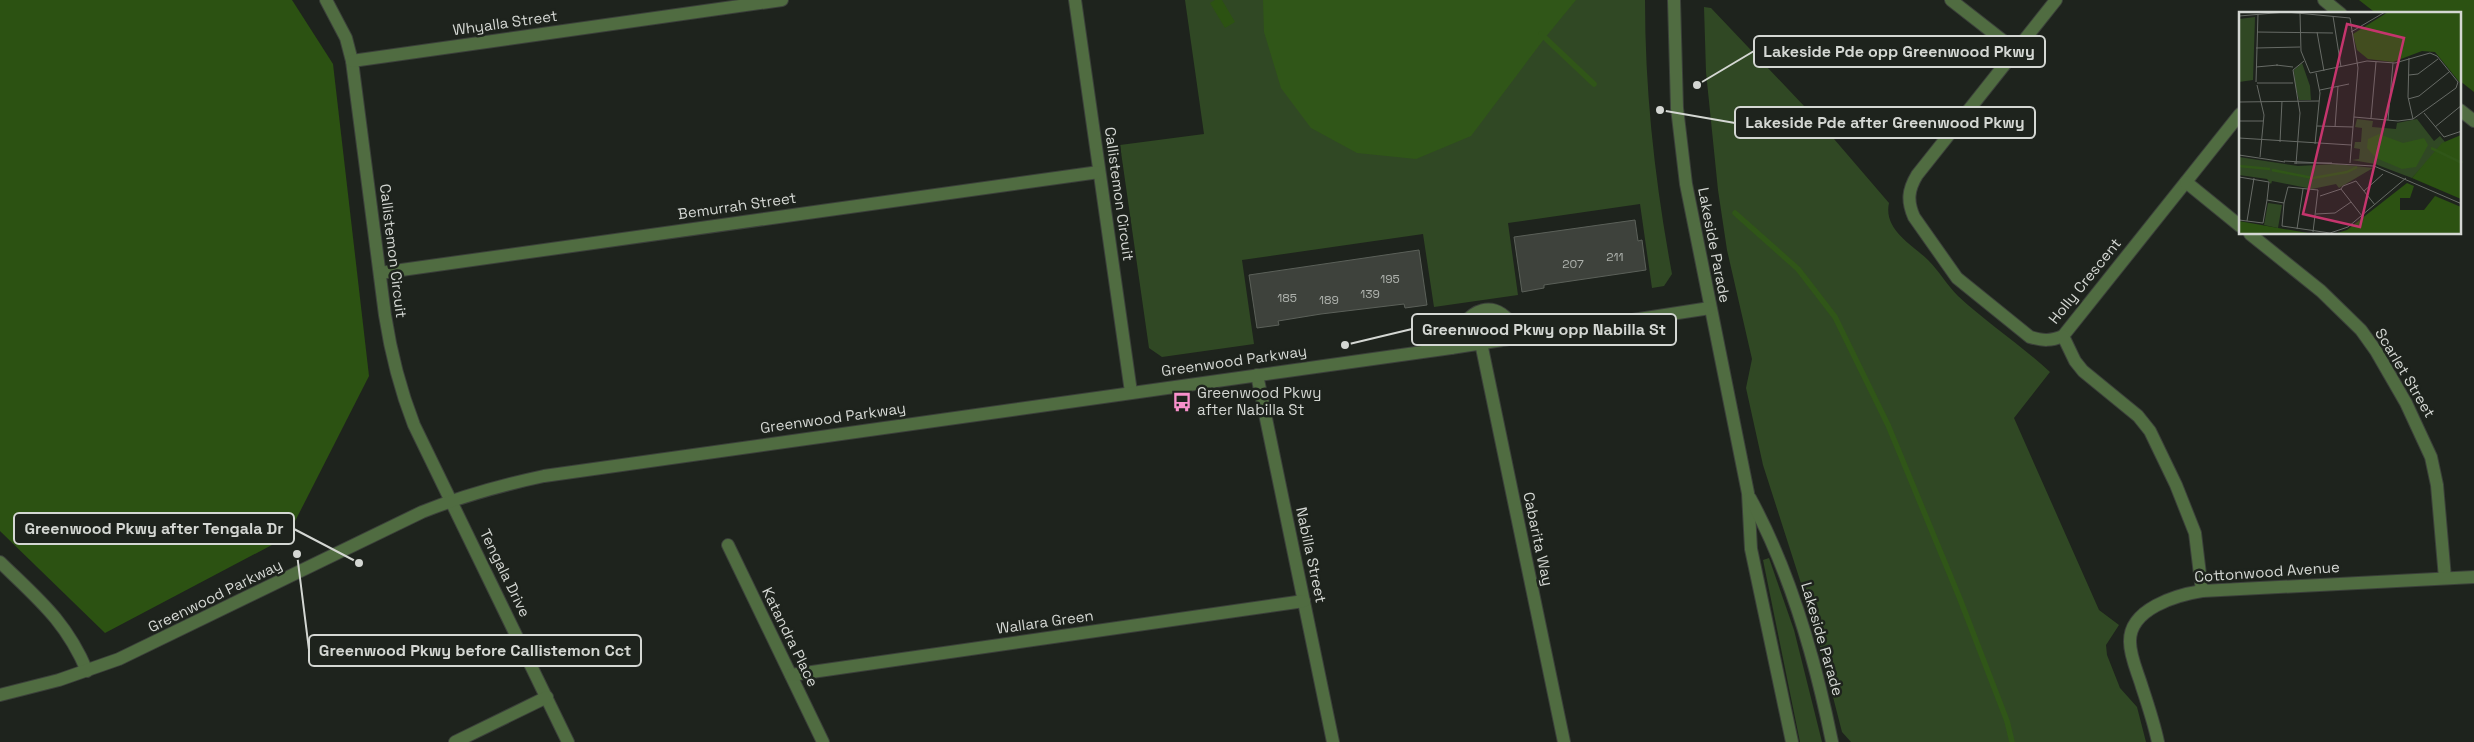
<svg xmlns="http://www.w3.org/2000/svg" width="2474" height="742" viewBox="0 0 2474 742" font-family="'Space Grotesk',sans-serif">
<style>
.green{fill:#304824}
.forest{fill:#2c5212}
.water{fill:#305618}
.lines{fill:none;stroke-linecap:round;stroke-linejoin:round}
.stream{stroke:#305618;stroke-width:5.5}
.building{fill:#3e423c;stroke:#5b6059}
.minor-casing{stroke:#3b403a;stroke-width:14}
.minor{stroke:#506c41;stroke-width:12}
.labels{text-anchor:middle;stroke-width:5;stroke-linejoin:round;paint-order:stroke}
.number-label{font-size:12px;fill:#aeb2ad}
.street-label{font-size:15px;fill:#d4d7d3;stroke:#1e231d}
.poi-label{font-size:15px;fill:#d4d7d3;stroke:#1e231d;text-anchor:start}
.inset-river{fill:none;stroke:#305618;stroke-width:2.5}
.inset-road{fill:none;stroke:#676b66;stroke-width:1}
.view{fill:#c5356d;fill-opacity:0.15;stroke:#c5356d;stroke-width:2.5}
.inset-edge{fill:none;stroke:#d4d7d3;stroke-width:2.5}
.leader{fill:none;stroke:#d4d7d3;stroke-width:2}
.callout-dot{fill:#d4d7d3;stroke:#1e231d;stroke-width:2}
.callout{fill:#1e231d;stroke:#d4d7d3;stroke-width:2}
.callout-label{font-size:16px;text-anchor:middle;font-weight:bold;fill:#d4d7d3}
</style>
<rect width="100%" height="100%" fill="#1e231d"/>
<!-- green -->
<g class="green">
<path d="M1185 0H1645C1645 93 1655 182 1672 274L1664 286 1652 288 1640 204 1508 223 1518 295 1434 307 1423 234 1242 260 1254 344 1162 357 1149 348 1120 145 1204 134Z"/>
<path d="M1704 7 1711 8 1822 125 1889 203C1883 230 1913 245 1928 260 1939 271 1947 285 1958 296 1987 323 2021 345 2050 372L2014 418 2099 610 2119 625 2106 645 2107 655 2120 688 2137 707 2146 742H1851L1842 732 1815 627 1763 465 1746 388 1752 359 1727 250 1718 190 1706 72Z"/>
<polygon points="1769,558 1794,630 1822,742 1800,742 1763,560"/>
</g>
<!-- forest -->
<g class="forest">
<polygon points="0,0 292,0 333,64 369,376 287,537 105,633 0,531"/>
<polygon points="1215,0 1222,0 1235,22 1225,28 1210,3"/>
<polygon points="2359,0 2474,0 2474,92 2460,81 2460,14 2377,14"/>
</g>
<!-- water -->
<polygon class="water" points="1263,0 1576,0 1544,39 1471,136 1416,159 1357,153 1311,128 1281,88 1264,32"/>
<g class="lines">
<!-- stream -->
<g class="stream">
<polyline points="1541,34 1594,84"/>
<polyline points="1735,213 1798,269 1835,317 1888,425 1960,599 2007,721 2012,742"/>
</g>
</g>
<!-- building -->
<g class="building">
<polygon points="1635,220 1638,241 1642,240 1646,270 1544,285 1544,288 1522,292 1514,237"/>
<polygon points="1419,250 1427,305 1405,308 1404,304 1321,314 1278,321 1279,325 1257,328 1249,275"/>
</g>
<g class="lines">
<defs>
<g id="minor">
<path d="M326 0 346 38 352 61 385 315C391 354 400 389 414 425L568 742"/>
<polyline points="1075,0 1131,392"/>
<polyline points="1674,0 1677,108 1686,184 1748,493 1751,549 1792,742"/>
<polyline points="1951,0 2015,50"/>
<path d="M2056 0 1917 175C1908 190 1907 201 1914 217L1957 278 2030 337C2043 341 2051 341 2063 336L2240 114"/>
<polyline points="2324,0 2341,14"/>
<polyline points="352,61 782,0"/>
<polyline points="2460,110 2474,121"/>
<polyline points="2186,182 2240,226"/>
<polyline points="2250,234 2321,291 2361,330 2376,351 2406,403 2431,457 2437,485 2445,578"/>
<polyline points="380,273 1099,172"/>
<polyline points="2063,336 2075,361 2083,371 2138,416 2150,431 2176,485 2195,533 2202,591"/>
<polyline points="1481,343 1564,742"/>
<path d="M1451 348C1465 307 1498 292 1520 337"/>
<polyline points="1257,375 1333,742"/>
<path d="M1750 498C1791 573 1815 658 1832 742"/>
<polyline points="728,545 823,742"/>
<path d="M0 562C38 599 66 621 87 671"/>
<polyline points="791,675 1304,601"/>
<path d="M0 695 59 680 119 659 422 512C462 496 502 485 544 476L1451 348 1710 308"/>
<polyline points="455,742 547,697"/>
<path d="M2158 742C2154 723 2148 705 2142 687 2138 673 2130 657 2130 642 2129 609 2176 595 2202 591L2474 577"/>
</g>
</defs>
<!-- minor casing -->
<use href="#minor" class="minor-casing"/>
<!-- minor -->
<use href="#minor" class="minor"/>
</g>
<!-- icons -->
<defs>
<symbol id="bus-bare" viewBox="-9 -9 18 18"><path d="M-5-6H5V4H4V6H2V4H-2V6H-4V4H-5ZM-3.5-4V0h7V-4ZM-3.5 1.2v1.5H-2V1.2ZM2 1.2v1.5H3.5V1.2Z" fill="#f890cb" stroke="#1e231d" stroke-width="2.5" paint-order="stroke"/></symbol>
</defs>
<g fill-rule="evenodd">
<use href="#bus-bare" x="1168" y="388" width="28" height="28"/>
</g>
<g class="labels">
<!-- number labels -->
<g class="number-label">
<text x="1615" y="261">211</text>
<text x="1573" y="268">207</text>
<text x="1390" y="283">195</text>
<text x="1370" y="298">139</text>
<text x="1287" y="302">185</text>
<text x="1329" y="304">189</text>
</g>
<!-- street labels -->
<g class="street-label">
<text transform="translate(505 23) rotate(-8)" y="5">Whyalla Street</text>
<text transform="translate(1119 194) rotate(82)" y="5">Callistemon Circuit</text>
<text transform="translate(737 206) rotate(-8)" y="5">Bemurrah Street</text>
<text transform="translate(1714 245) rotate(79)" y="5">Lakeside Parade</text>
<text transform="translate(393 251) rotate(83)" y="5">Callistemon Circuit</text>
<text transform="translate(2085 281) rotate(-51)" y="5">Holly Crescent</text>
<text transform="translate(1234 361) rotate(-8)" y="5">Greenwood Parkway</text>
<text transform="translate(2405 373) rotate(59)" y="5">Scarlet Street</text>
<text transform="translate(833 418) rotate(-8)" y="5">Greenwood Parkway</text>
<text transform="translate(1538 539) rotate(78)" y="5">Cabarita Way</text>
<text transform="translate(1311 555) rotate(78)" y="5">Nabilla Street</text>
<text transform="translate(2267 572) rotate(-4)" y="5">Cottonwood Avenue</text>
<text transform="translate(505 573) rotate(64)" y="5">Tengala Drive</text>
<text transform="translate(215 596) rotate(-26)" y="5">Greenwood Parkway</text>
<text transform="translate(1045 622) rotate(-8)" y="5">Wallara Green</text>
<text transform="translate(790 637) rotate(64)" y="5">Katandra Place</text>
<text transform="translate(1822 639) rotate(74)" y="5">Lakeside Parade</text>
</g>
<!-- poi labels -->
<g class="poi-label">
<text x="1197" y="398">Greenwood Pkwy<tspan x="1197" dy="17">after Nabilla St</tspan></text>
</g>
</g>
<!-- overview -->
<g transform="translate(2239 12)">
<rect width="222" height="222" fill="#1e231d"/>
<path d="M16 5 14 68 0 70V7ZM63 51 71 74 72 88H60L56 73 55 58ZM118 107 134 109 133 115 157 117 158 111 178 107 195 129 201 124 206 130 173 166 136 152 113 148 120 147 121 137 115 136 116 130H122L123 116 116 115ZM0 145 59 154 98 152 134 156 100 176 97 172 73 177 33 169 32 172 28 167 0 163ZM29 191 43 193 39 216 25 213Z" fill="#304824"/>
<path d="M149 0H222V72L196 40 183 39 154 50 129 47 118 38 114 22ZM222 123V187L173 166 203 131ZM168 171 175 174 171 186H161V198H185L196 184 222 195V222H95L108 218ZM0 209 39 216 75 222H0Z" fill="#2c5212"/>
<path d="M140 122 164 131 185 126 189 133 177 155 163 157 137 146 128 136 129 127Z" fill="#305618"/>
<path class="inset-river" d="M192 136 223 151M0 154 31 157M33 158 74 166 108 160 118 155"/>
<path class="inset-road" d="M61 1 62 39 71 61 128 49 156 51 191 41 198 44 219 70 217 76 174 107 159 109 115 105M0 4 47 0 111 6 119 56 111 151M94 4 102 55M18 20 94 21M78 20 85 59M112 20 146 0M17 36 61 35M170 46 169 85 174 107M37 53 54 55M17 55 39 53M170 63 179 62 199 47M17 70 19 2M18 71H54M18 73 25 103 21 145M81 78 110 72M169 87 180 84 210 60M0 90 80 89M185 101 205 125 223 119M132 106 137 50M149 108 154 51M0 109H24M78 114 114 115M96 115 99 74M196 115 223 93M0 126 112 133M41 130 43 89M76 132 81 81 77 61M0 143 46 150M45 149 135 154 223 192M55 151H93M57 152 61 101 54 58 65 49M0 165 30 170 28 188M125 179 144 162M81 184 102 177M45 191 49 175 79 178 74 220M77 202 96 201 112 190M123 204 102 177 104 174 117 169 136 193M0 208 24 211 28 188 45 191 43 214 91 221 109 215 167 166M8 209 15 166M58 217 64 177"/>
<path class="view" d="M108 12 165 26 121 215 64 202Z"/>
<rect width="222" height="222" class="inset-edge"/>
</g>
<!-- callouts -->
<path class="leader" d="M1697 85L1754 51M1660 110L1735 123M1345 345L1412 329M359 563L294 529M297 554L309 650"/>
<g class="callout-dot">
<circle cx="1697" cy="85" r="5"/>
<circle cx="1660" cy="110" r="5"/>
<circle cx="1345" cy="345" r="5"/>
<circle cx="359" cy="563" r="5"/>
<circle cx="297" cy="554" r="5"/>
</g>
<g class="callout">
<rect x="1754" y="36" width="291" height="31" rx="5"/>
<rect x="1735" y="107" width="300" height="31" rx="5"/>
<rect x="1412" y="314" width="264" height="31" rx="5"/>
<rect x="14" y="513" width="280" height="31" rx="5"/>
<rect x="309" y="635" width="332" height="31" rx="5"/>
</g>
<g class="callout-label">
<text x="1899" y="57">Lakeside Pde opp Greenwood Pkwy</text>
<text x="1885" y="128">Lakeside Pde after Greenwood Pkwy</text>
<text x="1544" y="335">Greenwood Pkwy opp Nabilla St</text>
<text x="154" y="534">Greenwood Pkwy after Tengala Dr</text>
<text x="475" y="656">Greenwood Pkwy before Callistemon Cct</text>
</g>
</svg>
